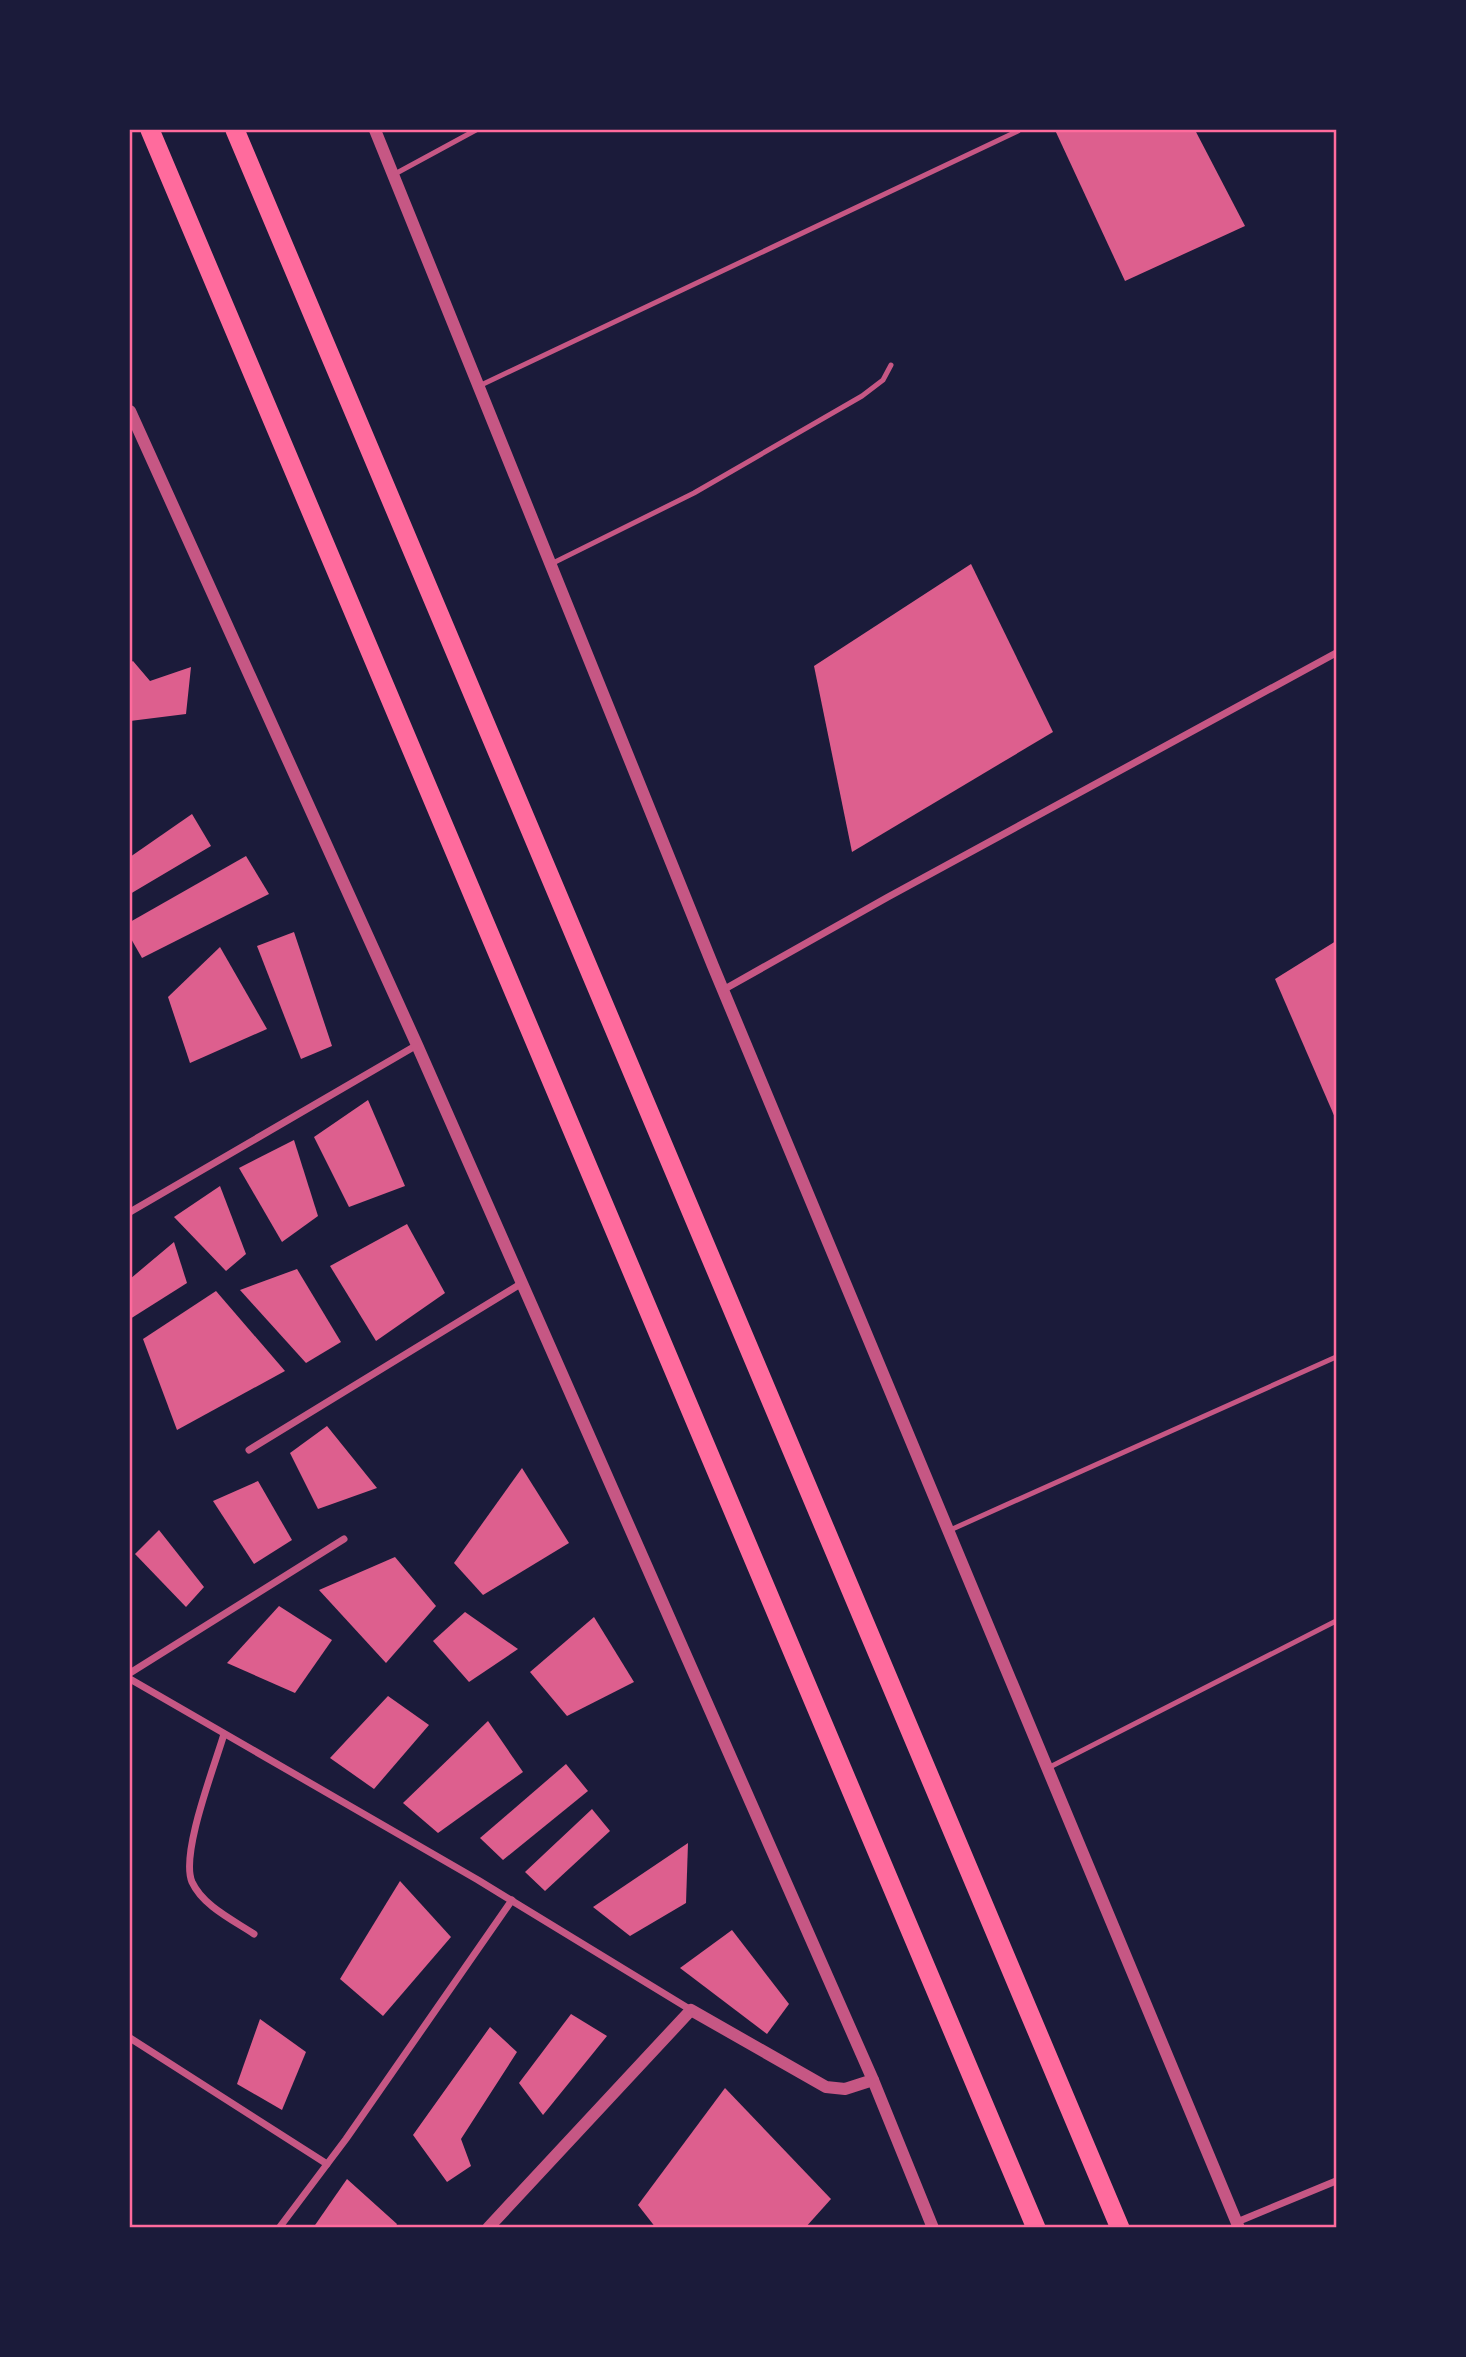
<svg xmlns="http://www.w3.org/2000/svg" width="1466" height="2357" viewBox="0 0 1466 2357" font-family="Montserrat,sans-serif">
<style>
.building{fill:#dd5f8e}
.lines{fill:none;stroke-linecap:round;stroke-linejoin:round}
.service{stroke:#c65784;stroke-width:5}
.minor{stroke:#c65784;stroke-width:7}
.tertiary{stroke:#c65784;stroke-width:12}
.trunk{stroke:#ff6b9d;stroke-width:19}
.neatline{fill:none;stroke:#ff6b9d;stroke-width:2.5}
</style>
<rect width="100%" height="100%" fill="#1b1b3a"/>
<!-- building -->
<g class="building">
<polygon points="1055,130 1195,130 1245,226 1125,281"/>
<polygon points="971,564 1053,732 852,852 814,666"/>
<polygon points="133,661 150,681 191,667 186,714 130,721 130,663"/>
<polygon points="192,814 211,846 130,894 130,857"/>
<polygon points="246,856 269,894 142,958 130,937 130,922"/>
<polygon points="294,932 332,1046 301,1059 257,946"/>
<polygon points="1336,941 1336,1120 1275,979"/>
<polygon points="220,947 267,1029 190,1063 168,997"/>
<polygon points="368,1100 405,1186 349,1207 314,1137"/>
<polygon points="294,1140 318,1216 282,1242 239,1168"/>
<polygon points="220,1186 246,1254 226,1271 174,1217"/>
<polygon points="407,1224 445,1293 376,1341 330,1266"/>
<polygon points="174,1242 187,1283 130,1319 130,1279"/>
<polygon points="297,1269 341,1342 306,1363 240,1290"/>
<polygon points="216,1291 285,1371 177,1430 143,1339"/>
<polygon points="327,1426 377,1488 318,1509 290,1453"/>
<polygon points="522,1468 569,1543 483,1595 454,1563"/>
<polygon points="258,1481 292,1540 254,1564 213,1501"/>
<polygon points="159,1530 204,1587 186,1607 135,1554"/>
<polygon points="395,1557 436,1606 386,1663 319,1590"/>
<polygon points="279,1606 332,1640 295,1693 227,1663"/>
<polygon points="465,1612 518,1649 469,1682 433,1641"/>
<polygon points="594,1617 634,1682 567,1716 530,1672"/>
<polygon points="388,1696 429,1725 374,1789 330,1758"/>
<polygon points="488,1721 523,1772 438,1833 403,1803"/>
<polygon points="566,1764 588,1791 503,1860 480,1838"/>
<polygon points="592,1809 610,1831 545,1891 525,1872"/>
<polygon points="688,1843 686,1903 630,1936 593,1907"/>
<polygon points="400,1881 451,1937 383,2016 340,1979"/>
<polygon points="732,1930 789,2004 767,2034 680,1968"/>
<polygon points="571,2014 607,2036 543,2115 519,2083"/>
<polygon points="260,2019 306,2052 282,2110 237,2084"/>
<polygon points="490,2027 517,2052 461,2139 471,2166 447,2182 413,2135"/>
<polygon points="725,2088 831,2199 805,2228 656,2228 638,2205"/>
<polygon points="347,2179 397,2224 395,2228 313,2228"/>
</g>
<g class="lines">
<!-- service -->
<g class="service">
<polyline points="393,175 476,130"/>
<polyline points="479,386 1018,131"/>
<polyline points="551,564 694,493 862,396 883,380 891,365"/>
<polyline points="948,1531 1336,1357"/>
<polyline points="1048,1768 1336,1621"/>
</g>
<!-- minor -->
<g class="minor">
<polyline points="723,990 888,897 1336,653"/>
<polyline points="130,1212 417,1045"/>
<polyline points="249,1450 522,1283"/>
<polyline points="130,1673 344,1539"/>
<polyline points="130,1679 478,1880 691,2010"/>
<path d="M224 1734C215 1765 180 1854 192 1882 203 1906 233 1920 254 1934"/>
<polyline points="130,2038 327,2164"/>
<polyline points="1237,2222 1336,2181"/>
<polyline points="279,2228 346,2139 512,1900"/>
</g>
<!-- tertiary -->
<g class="tertiary">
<polyline points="375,130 713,966 1239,2228"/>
<polyline points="130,411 417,1045 873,2080 933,2228"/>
<polyline points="488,2228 691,2010 826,2087 845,2089 873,2080"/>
</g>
<!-- trunk -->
<g class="trunk">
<polyline points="150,130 1036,2228"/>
<polyline points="235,130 1120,2228"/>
</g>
</g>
<!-- border -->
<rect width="1466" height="2357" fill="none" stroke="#1b1b3a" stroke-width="262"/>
<rect x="131" y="131" width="1204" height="2095" class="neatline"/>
</svg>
